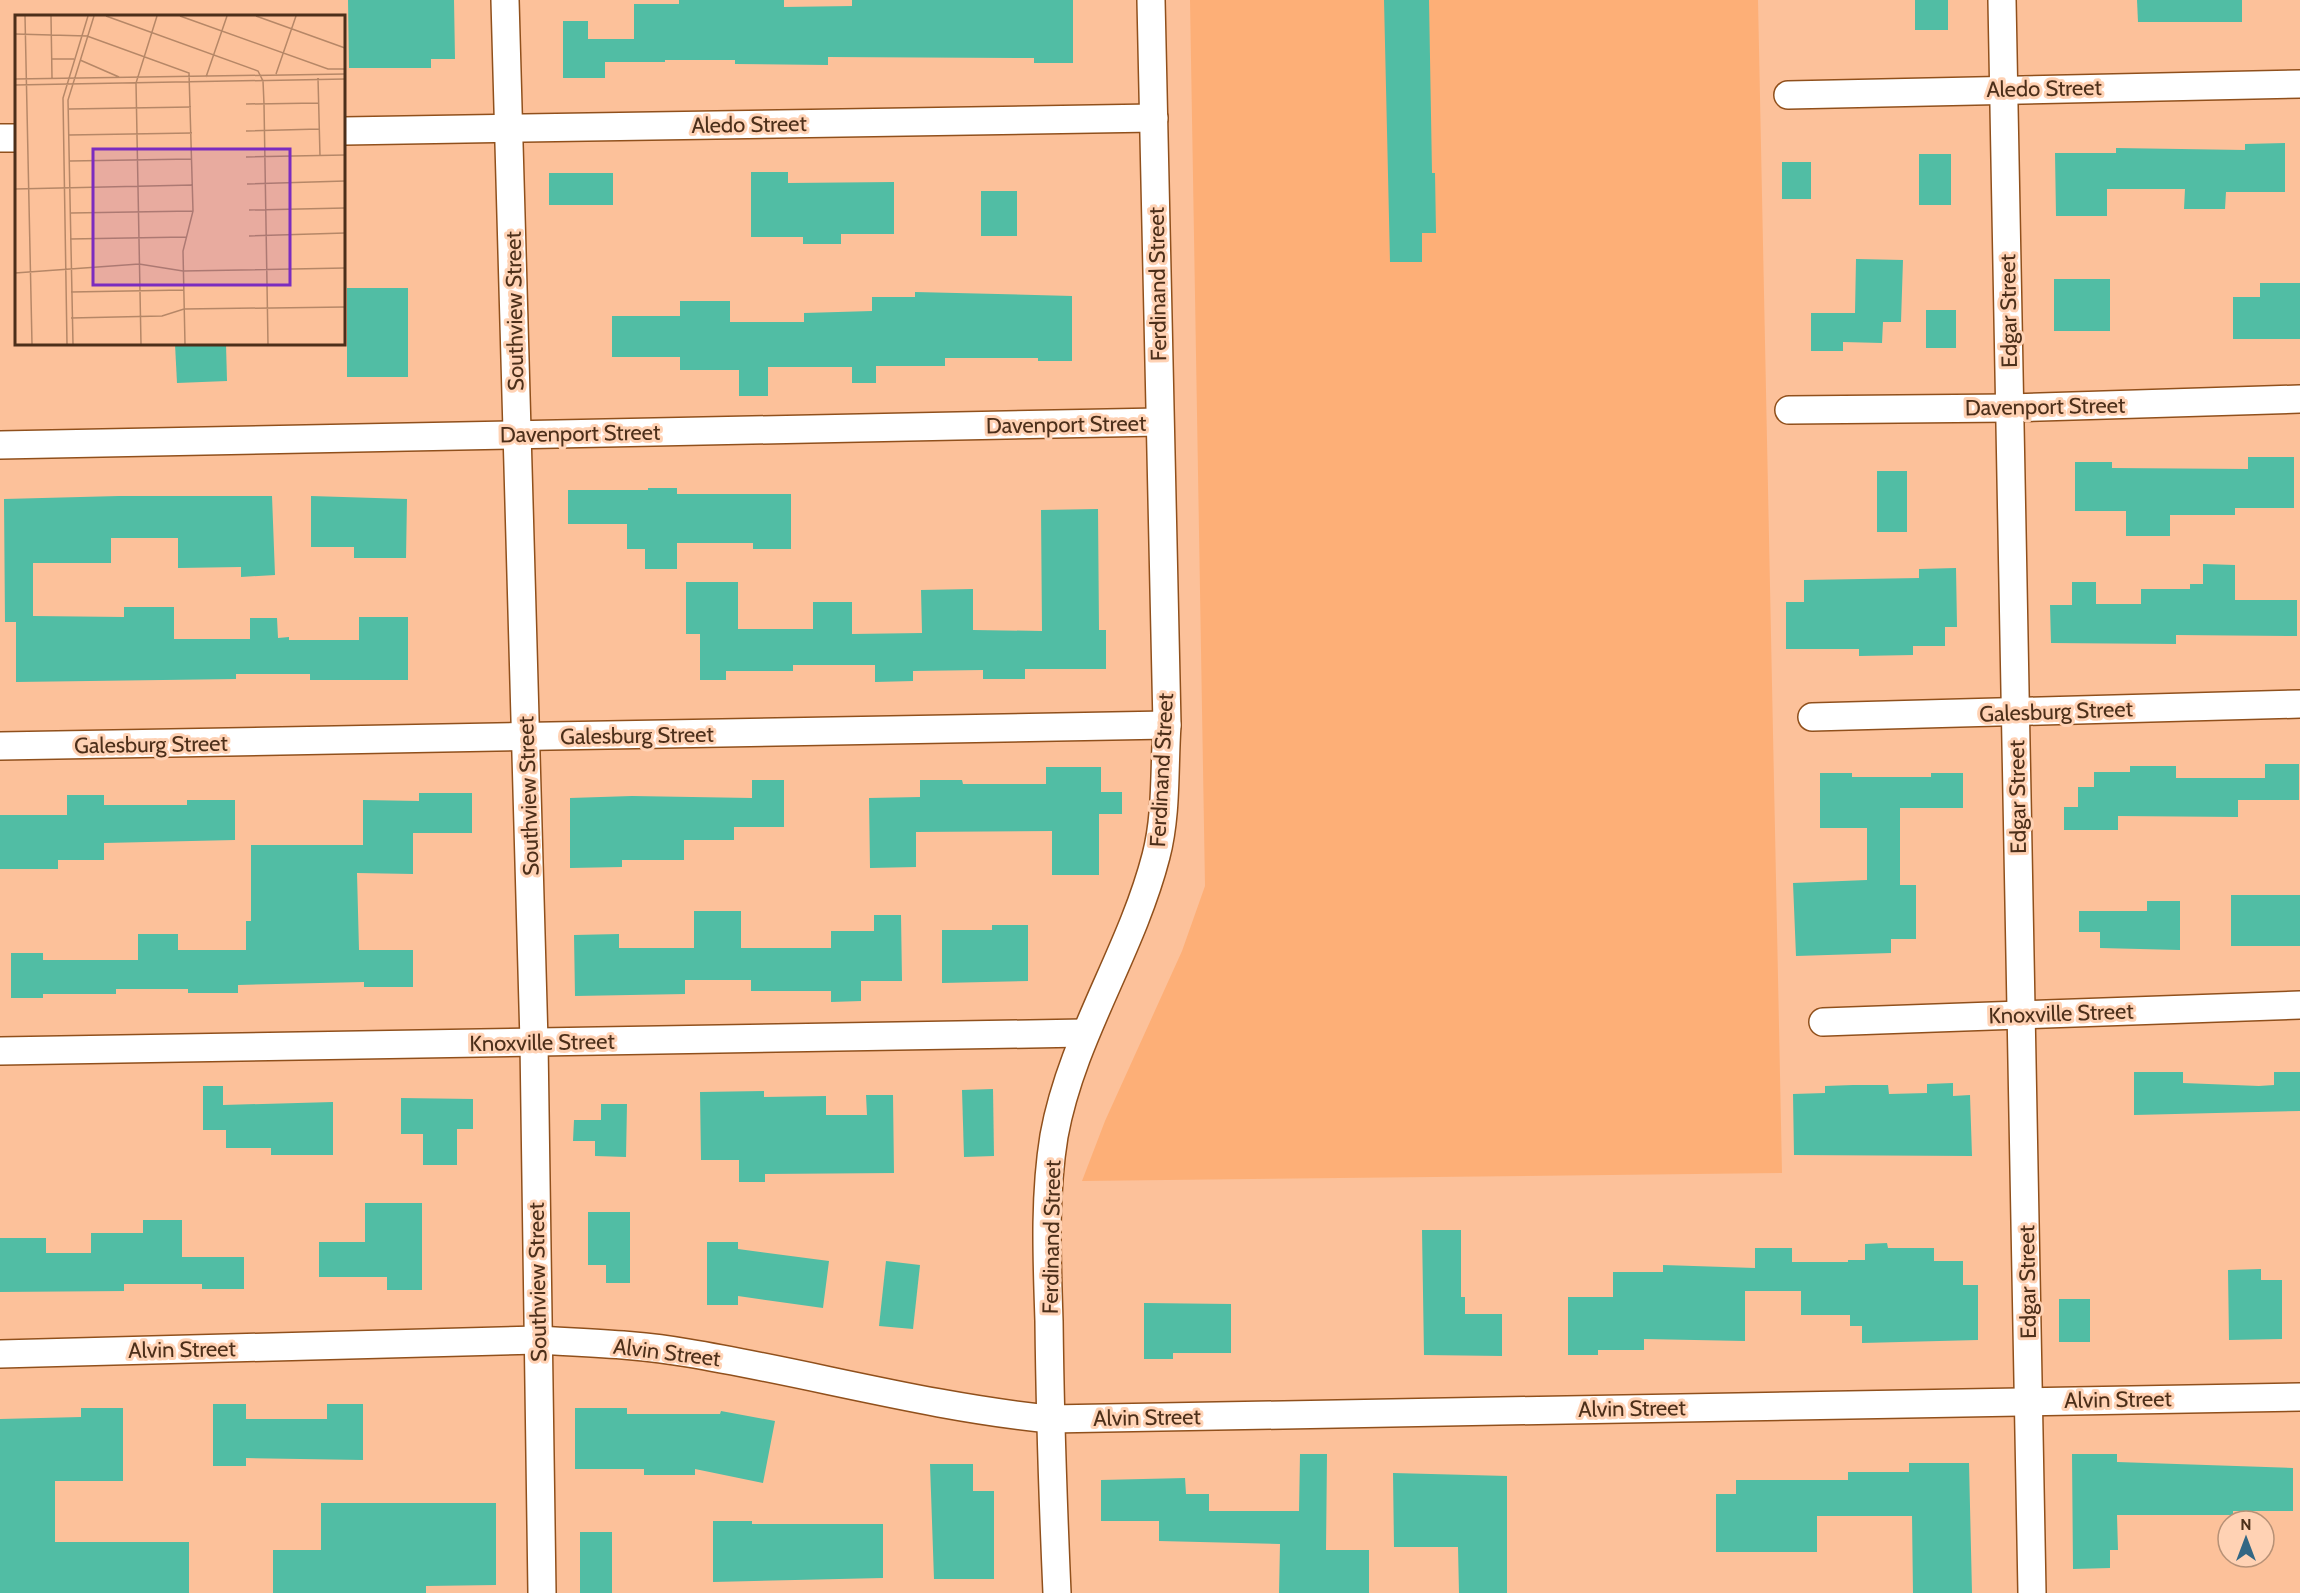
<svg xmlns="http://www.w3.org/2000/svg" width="2300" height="1593" viewBox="0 0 2300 1593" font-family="Cabin,sans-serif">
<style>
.built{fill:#fdaf77}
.building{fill:#51bda4}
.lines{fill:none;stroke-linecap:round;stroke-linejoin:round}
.street-casing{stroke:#90501c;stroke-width:30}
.street{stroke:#fff;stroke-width:27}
.labels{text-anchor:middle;stroke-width:6;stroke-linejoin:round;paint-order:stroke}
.street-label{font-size:22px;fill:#4c2f1a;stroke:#ffd2b4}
.inset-road{fill:none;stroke:#b68767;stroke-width:1.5}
.view{fill:#7b2cbf;fill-opacity:0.15;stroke:#7b2cbf;stroke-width:3}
.inset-edge{fill:none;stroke:#4c2f1a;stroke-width:3}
</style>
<rect width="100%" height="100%" fill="#fcc19a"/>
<!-- built -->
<polygon class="built" points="1190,0 1758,0 1782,1173 1082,1181 1105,1121 1182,951 1205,886"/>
<!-- building -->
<g class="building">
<polygon points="348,0 454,0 455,59 431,59 431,68 349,68"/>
<polygon points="679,0 784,0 784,7 852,6 852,0 1073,0 1073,63 1034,63 1034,58 828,57 828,65 735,64 735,60 665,60 665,62 605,62 605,78 563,78 563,21 588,21 588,39 634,39 634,4 679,4"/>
<polygon points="1384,0 1429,0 1432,173 1435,173 1436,233 1422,233 1422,262 1390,262"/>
<rect x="1915" y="0" width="33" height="30"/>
<polygon points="2137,0 2242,0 2242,22 2138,22"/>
<polygon points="2285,143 2285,192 2226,192 2225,209 2184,209 2185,189 2107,189 2107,216 2056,216 2055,153 2116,153 2116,148 2245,150 2245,144"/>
<rect x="1919" y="154" width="32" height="51"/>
<rect x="1782" y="162" width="29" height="37"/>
<polygon points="751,172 788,172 788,183 894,182 894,234 841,234 841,244 803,244 803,237 751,237"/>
<rect x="549" y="173" width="64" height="32"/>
<rect x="981" y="191" width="36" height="45"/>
<polygon points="1856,259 1903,260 1901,322 1883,322 1882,343 1843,342 1843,351 1811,351 1811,313 1855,313"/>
<rect x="2054" y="279" width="56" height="52"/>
<polygon points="2260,283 2300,283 2300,339 2233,339 2233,297 2260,297"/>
<rect x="347" y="288" width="61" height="89"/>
<polygon points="915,292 1072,296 1072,361 1038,361 1038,358 945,358 945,366 876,366 876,383 852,383 852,367 768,367 768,396 739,396 739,370 680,370 680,357 612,357 612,316 680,316 680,301 730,301 730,322 804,322 804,313 872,311 872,297 915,297"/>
<rect x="1926" y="310" width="30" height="38"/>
<polygon points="175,344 226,344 227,381 177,383"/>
<polygon points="2248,457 2294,457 2294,508 2235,508 2235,515 2170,515 2170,536 2126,536 2126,511 2075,511 2075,462 2112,462 2112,468 2248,469"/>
<rect x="1877" y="471" width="30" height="61"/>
<polygon points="648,488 677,488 677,494 791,494 791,549 753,549 753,543 677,543 677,569 645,569 645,549 627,549 627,524 568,524 568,490 648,490"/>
<polygon points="119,496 272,496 275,575 241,577 241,567 178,568 178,538 111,538 111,563 33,563 33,616 124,617 124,607 174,607 174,639 250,639 250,618 277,618 278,638 289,637 289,640 359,640 359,617 408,617 408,680 310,680 310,674 236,674 236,679 16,682 16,622 5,622 4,499"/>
<polygon points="311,496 407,499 406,558 354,558 354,547 311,547"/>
<polygon points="1098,509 1099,630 1106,630 1106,669 1025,669 1025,679 983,679 983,670 913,671 913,681 875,682 875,665 793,665 793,671 726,671 726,680 700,680 700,634 686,634 686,582 738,582 738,629 813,629 813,602 852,602 852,634 922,633 921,590 973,589 973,630 1042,631 1041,510"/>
<polygon points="2203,564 2235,565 2235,600 2297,600 2297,636 2176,635 2176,644 2051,643 2050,605 2072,605 2072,582 2096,582 2096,604 2141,604 2141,589 2190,589 2190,584 2203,584"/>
<polygon points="1956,568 1957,627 1945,627 1945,646 1913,646 1913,655 1859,656 1859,649 1786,649 1786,602 1804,602 1804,580 1919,578 1919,569"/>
<polygon points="2265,764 2299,764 2299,800 2238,800 2238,817 2118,816 2118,830 2064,830 2064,807 2078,807 2078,787 2094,787 2094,772 2130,772 2130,766 2176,766 2176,778 2265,778"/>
<polygon points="1046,767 1101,767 1101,792 1122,792 1122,814 1099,814 1099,875 1052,875 1052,831 916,832 916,867 870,868 869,798 920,797 920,780 962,780 963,784 1046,784"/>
<polygon points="1820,773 1852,773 1852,777 1931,777 1931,773 1963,773 1963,808 1900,808 1900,885 1916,885 1916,939 1891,939 1891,953 1796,956 1793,883 1867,880 1867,828 1820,828"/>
<polygon points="752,780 784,780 784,827 734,827 734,840 684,840 684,860 622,860 622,867 570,868 570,798 632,796 752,798"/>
<polygon points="419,793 472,793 472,833 413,833 413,874 357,873 359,950 413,950 413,987 364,987 364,982 238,985 238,993 188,993 188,989 116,989 116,994 43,994 43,998 11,998 11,953 43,953 43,960 138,960 138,934 178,934 178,950 246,950 246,921 251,921 251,845 363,845 363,800 419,801"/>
<polygon points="67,795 104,795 104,805 187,805 187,800 235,800 235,840 104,843 104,860 58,860 58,869 0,869 0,815 67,815"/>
<rect x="2231" y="895" width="69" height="51"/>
<polygon points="2147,901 2180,901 2180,950 2100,948 2100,932 2079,932 2079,911 2147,911"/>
<polygon points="694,911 741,911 741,948 831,948 831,931 874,931 874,915 901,915 902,981 861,981 861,1001 831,1002 831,991 751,991 751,980 685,980 685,994 575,996 574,935 619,934 619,948 694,948"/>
<polygon points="992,925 1028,925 1028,981 942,983 942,930 992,930"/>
<polygon points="2134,1072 2183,1072 2183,1083 2259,1086 2274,1085 2274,1072 2300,1072 2300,1111 2134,1115"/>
<polygon points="1953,1083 1953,1096 1970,1095 1972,1156 1794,1155 1793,1094 1825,1093 1825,1086 1853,1085 1888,1085 1889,1094 1927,1093 1927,1084"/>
<polygon points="203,1086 223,1086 223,1105 333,1102 333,1155 271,1155 271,1148 226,1148 226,1130 203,1130"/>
<polygon points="993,1089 994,1156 964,1157 962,1090"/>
<polygon points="764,1091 764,1097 826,1096 826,1115 867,1115 866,1095 893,1095 894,1173 765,1174 765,1182 739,1182 739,1160 701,1160 700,1092"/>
<polygon points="401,1098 473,1099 473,1129 457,1129 457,1165 423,1165 423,1134 401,1134"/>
<polygon points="601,1104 627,1104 626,1157 595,1156 595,1141 573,1141 574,1120 601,1120"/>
<polygon points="365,1203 422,1203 422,1290 387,1290 387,1277 319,1277 319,1242 365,1242"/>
<polygon points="588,1212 630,1212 630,1283 606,1283 606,1265 588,1265"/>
<polygon points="143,1220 182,1220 182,1257 244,1257 244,1289 202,1289 202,1284 124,1284 124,1291 0,1292 0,1238 46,1238 46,1253 91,1253 91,1233 143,1233"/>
<polygon points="1422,1230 1461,1230 1461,1297 1465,1297 1465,1314 1502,1314 1502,1356 1424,1355"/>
<polygon points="707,1242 738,1242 738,1249 829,1261 823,1308 738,1296 738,1305 707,1305"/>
<polygon points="1887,1243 1888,1248 1934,1248 1934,1261 1963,1261 1963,1285 1978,1285 1978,1340 1862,1343 1862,1326 1850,1326 1850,1315 1801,1315 1801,1291 1745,1291 1745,1341 1644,1339 1644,1350 1598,1350 1598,1355 1568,1355 1568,1297 1613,1297 1613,1272 1663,1272 1663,1265 1755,1268 1755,1248 1792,1248 1792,1262 1848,1262 1848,1260 1865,1260 1865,1244"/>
<polygon points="886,1261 920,1265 913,1329 879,1326"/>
<polygon points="2261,1269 2261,1280 2282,1280 2282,1339 2229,1340 2228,1270"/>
<rect x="2059" y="1299" width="31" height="43"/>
<polygon points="1144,1303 1231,1304 1231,1353 1173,1353 1173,1359 1144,1359"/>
<polygon points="213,1404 246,1404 246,1419 327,1419 327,1404 363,1404 363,1460 246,1458 246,1466 213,1466"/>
<polygon points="81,1408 123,1408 123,1481 55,1481 55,1542 189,1542 189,1593 0,1593 0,1419 81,1417"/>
<polygon points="575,1408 627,1408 627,1414 720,1414 721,1411 775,1421 763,1483 695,1469 695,1475 644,1475 644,1469 575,1469"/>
<polygon points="1300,1454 1327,1454 1326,1550 1369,1550 1369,1593 1279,1593 1280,1544 1159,1541 1159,1521 1101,1521 1101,1480 1185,1478 1186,1494 1209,1494 1209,1511 1299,1511"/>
<polygon points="2072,1454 2117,1454 2117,1462 2293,1468 2293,1511 2233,1511 2233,1515 2117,1515 2118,1550 2110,1550 2110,1568 2073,1569"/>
<polygon points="1909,1463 1969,1463 1972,1593 1913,1593 1912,1516 1817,1516 1817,1552 1716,1552 1716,1494 1736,1494 1736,1480 1848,1480 1848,1472 1909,1472"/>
<polygon points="930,1464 973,1464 973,1491 994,1491 994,1579 934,1579"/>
<polygon points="1393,1473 1507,1476 1507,1593 1459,1593 1458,1547 1394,1547"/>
<polygon points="321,1503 496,1503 496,1585 426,1586 426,1593 273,1593 273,1550 321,1550"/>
<polygon points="713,1521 752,1521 752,1524 883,1524 883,1578 713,1582"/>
<rect x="580" y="1532" width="32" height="61"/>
</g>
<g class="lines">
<defs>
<g id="street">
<polyline points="505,0 534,1042 542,1593"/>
<polyline points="2002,0 2032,1593"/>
<polyline points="1788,95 2300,84"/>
<polyline points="344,131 1154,118"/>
<polyline points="0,138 16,138"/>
<polyline points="1789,410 2010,408 2300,399"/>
<polyline points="0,445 1159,422"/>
<polyline points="1812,717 2300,704"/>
<polyline points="0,746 1167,725"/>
<polyline points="1823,1022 2300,1005"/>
<polyline points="0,1051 1084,1033"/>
<path d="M0 1354 538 1340C587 1343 638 1344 688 1353 809 1373 928 1407 1050 1419L2300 1397"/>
<path d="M1057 1593C1053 1502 1050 1412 1049 1321 1047 1260 1044 1197 1054 1136 1072 1037 1131 953 1156 856 1167 814 1164 768 1167 725L1151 0"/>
</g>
</defs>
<!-- street casing -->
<use href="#street" class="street-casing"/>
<!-- street -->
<use href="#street" class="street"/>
</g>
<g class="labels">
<!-- street labels -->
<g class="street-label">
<text transform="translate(2044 88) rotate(-1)" y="8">Aledo Street</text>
<text transform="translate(749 124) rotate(-1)" y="8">Aledo Street</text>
<text transform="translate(1157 284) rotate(-91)" y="8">Ferdinand Street</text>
<text transform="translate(514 311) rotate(-91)" y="8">Southview Street</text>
<text transform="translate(2008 311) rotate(-91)" y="8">Edgar Street</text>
<text transform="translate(2045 406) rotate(-1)" y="8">Davenport Street</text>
<text transform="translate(1066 424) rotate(-1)" y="8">Davenport Street</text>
<text transform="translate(580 433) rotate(-1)" y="8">Davenport Street</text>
<text transform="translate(2056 711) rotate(-2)" y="8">Galesburg Street</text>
<text transform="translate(637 735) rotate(-1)" y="8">Galesburg Street</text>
<text transform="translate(151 744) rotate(-1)" y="8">Galesburg Street</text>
<text transform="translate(1161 770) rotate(-87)" y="8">Ferdinand Street</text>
<text transform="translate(528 796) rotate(-92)" y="8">Southview Street</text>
<text transform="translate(2017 797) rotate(-91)" y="8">Edgar Street</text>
<text transform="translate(2061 1013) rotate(-2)" y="8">Knoxville Street</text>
<text transform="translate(542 1042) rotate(-1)" y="8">Knoxville Street</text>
<text transform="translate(1051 1237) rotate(-89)" y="8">Ferdinand Street</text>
<text transform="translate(537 1282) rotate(-91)" y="8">Southview Street</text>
<text transform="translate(2027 1282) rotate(-91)" y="8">Edgar Street</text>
<text transform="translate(182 1349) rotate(-1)" y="8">Alvin Street</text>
<text transform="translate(667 1352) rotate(7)" y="8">Alvin Street</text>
<text transform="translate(2118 1399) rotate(-1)" y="8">Alvin Street</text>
<text transform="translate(1632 1408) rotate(-1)" y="8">Alvin Street</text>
<text transform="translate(1147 1417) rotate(-1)" y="8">Alvin Street</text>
</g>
</g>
<!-- overview -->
<g transform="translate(15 15)">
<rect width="330" height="330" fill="#fcc19a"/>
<path class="inset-road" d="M10 1 17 329M36 1 37 63M91 1 243 56 248 66 249 89 253 329M165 1 313 54H330M241 1 330 33M0 19 72 21 174 58 178 196 168 236 170 329M37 44H59M65 45 104 62M261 59 281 1M191 62 212 1M303 63 305 141M0 64 330 59M0 70 330 64M231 89 304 88M54 94 176 92M231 116 304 114M54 120 177 118M231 142 330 140M55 146 177 144M232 169 330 166M0 174 178 170M234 195 330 193M56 198 178 196M234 221 330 218M55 224 171 222M0 258 124 249 168 256 330 253M56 277 169 275M56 303 147 301 169 294 330 292M52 329 48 83 73 1M58 329 53 85 79 1M126 329 121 68 142 1"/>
<path class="view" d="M78 134H275V270H78Z"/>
<rect width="330" height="330" class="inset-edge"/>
</g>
<!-- north arrow -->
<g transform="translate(2246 1539)"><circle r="28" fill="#ffd2b4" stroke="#b79176" stroke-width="1.5"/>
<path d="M0-4.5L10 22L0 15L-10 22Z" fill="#336784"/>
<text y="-9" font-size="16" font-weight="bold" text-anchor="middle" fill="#4c2f1a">N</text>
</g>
</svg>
